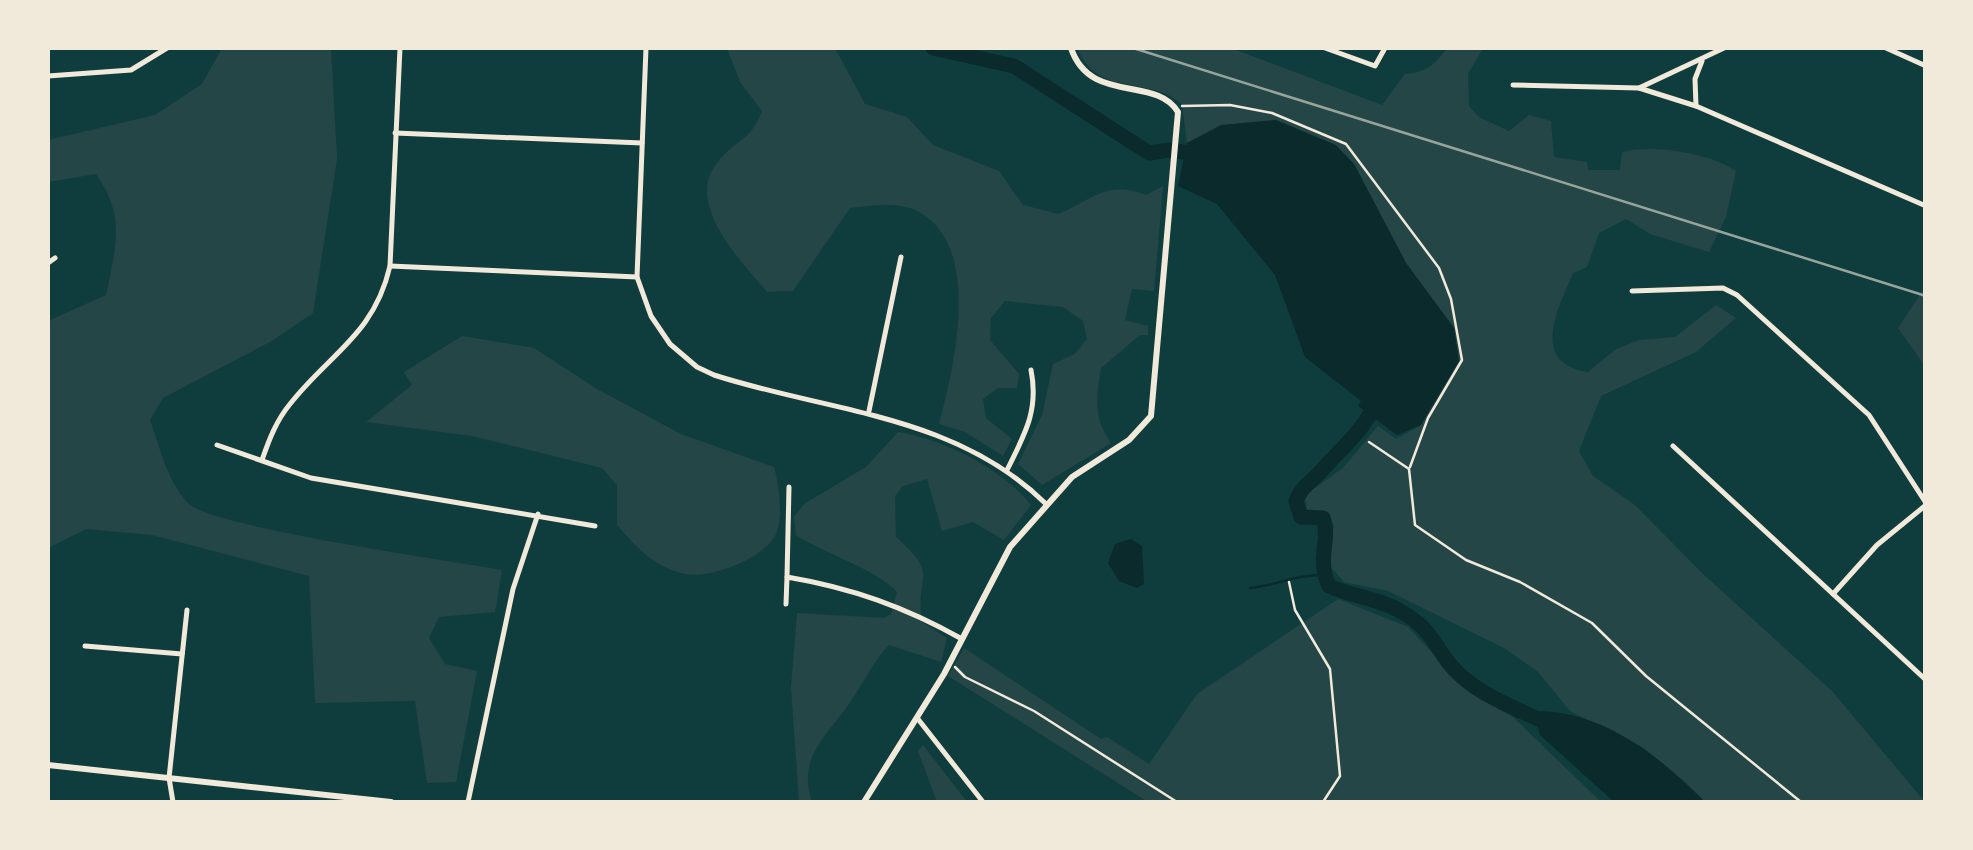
<svg xmlns="http://www.w3.org/2000/svg" width="1973" height="850" viewBox="0 0 1973 850" font-family="'Open Sans',sans-serif">
<style>
.green{fill:#244646}
.water{fill:#0a2a2b}
.lines{fill:none;stroke-linecap:round;stroke-linejoin:round}
.stream{stroke:#0a2a2b;stroke-width:2.5}
.river{stroke:#0a2a2b;stroke-width:15}
.path{stroke:#f1e9da;stroke-width:2.5}
.minor{stroke:#f1e9da;stroke-width:5}
.tertiary{stroke:#f1e9da;stroke-width:6}
.rail{stroke:#97a49c;stroke-width:2.5}
</style>
<rect width="100%" height="100%" fill="#0f3d3e"/>
<!-- green -->
<g class="green">
<path d="M222 48H331L337 159 313 313 270 342 163 398 150 420C160 447 167 481 188 503 209 527 454 561 502 570L495 612 439 617 429 638 445 664 477 671 456 782 427 783 415 701 315 703 309 576 152 535 86 529 48 548V321L106 295C116 247 126 216 96 174L48 182V140L155 115 202 84Z"/>
<path d="M727 48H835L865 104 907 117 933 145 999 171 1023 205 1059 214C1093 199 1107 180 1146 195L1163 186 1154 291 1132 289 1125 320 1148 326V335H1140L1101 368C1096 398 1093 418 1111 443L1042 485 1018 464 1042 415 1053 364 1075 354 1087 339 1083 321 1063 307 1005 301 991 318 990 340 1019 374 1017 388H998L983 399 986 418 1012 439 1003 456 965 432 939 424C954 367 983 247 919 212 900 201 871 206 850 208L793 291 767 292C742 262 684 204 717 163 736 138 749 144 762 111L740 82Z"/>
<path d="M1077 48H1231L1382 105 1405 74C1425 73 1436 64 1447 48H1483L1468 74 1469 106 1479 117 1509 131 1529 115 1551 121 1554 157 1587 162 1588 170H1620L1622 152C1652 144 1709 153 1736 171L1726 217 1709 252 1650 234 1626 219 1599 233 1587 267 1573 273C1558 309 1529 363 1588 372L1616 349 1639 340 1675 337 1716 305 1736 318 1696 352 1601 396 1579 451 1593 476 1635 505 1702 573 1832 691 1925 802H1705L1644 748 1570 711 1538 672 1504 648 1388 591 1344 582 1329 565 1328 543 1334 527 1329 513 1307 510 1305 495 1343 468 1378 426 1396 439 1421 425 1454 328 1406 263 1354 164 1196 139 1187 143 1182 104C1146 74 1099 99 1077 48Z"/>
<polygon points="1925,287 1925,366 1898,328"/>
<path d="M462 336 534 348 597 389 681 434 774 467C779 485 784 520 775 536 762 559 710 579 685 574 654 567 636 547 617 525V485L602 468 472 436 366 422 412 385 404 372Z"/>
<path d="M898 432C943 439 1003 469 1031 505L1004 540 973 522 942 531 927 479 903 486 895 496 896 537C942 578 914 572 922 622L947 638 941 662 889 645C874 661 865 680 853 698 830 734 796 755 812 802H799L791 687 797 613 884 618 891 614 897 592C876 569 825 554 796 535L794 517 804 504 866 467Z"/>
<polygon points="1338,599 1408,627 1465,687 1514,718 1601,802 1148,802 948,676 964,648 1101,739 1107,737 1149,764 1197,694"/>
<polygon points="923,745 964,798 968,802 937,802 918,751"/>
</g>
<!-- water -->
<g class="water">
<polygon points="1276,120 1336,145 1354,164 1406,263 1454,328 1459,361 1421,425 1397,435 1358,406 1361,401 1305,357 1275,275 1217,204 1178,186 1187,143 1221,125"/>
<polygon points="1131,539 1142,546 1144,584 1137,588 1119,581 1108,563 1115,544"/>
<path d="M1540 711C1604 712 1662 758 1705 802H1614L1540 735 1535 719Z"/>
</g>
<g class="lines">
<!-- stream -->
<path class="stream" d="M1250 588C1279 585 1293 575 1324 575"/>
<!-- river -->
<g class="river">
<polyline points="933,48 1014,66 1149,153 1169,150 1204,155"/>
<path d="M1378 398C1367 427 1343 447 1322 470 1312 482 1302 485 1296 501L1301 517 1323 518C1331 540 1316 559 1329 586 1353 597 1379 598 1402 612 1428 627 1432 640 1448 662 1472 694 1519 709 1553 726"/>
</g>
<!-- path -->
<g class="path">
<polyline points="1182,106 1230,105 1272,113 1346,144 1439,268 1451,299 1462,360 1428,418 1410,467"/>
<polyline points="1369,442 1409,469 1415,525 1466,560 1520,582 1592,623 1646,676 1801,802"/>
<polyline points="1289,582 1295,610 1330,669 1340,776 1323,802"/>
<polyline points="955,667 965,677 1034,711 1177,802"/>
</g>
<!-- minor -->
<g class="minor">
<path d="M646 48 637 277 651 316 670 344 697 367 714 375C828 412 954 414 1045 503"/>
<polyline points="1325,48 1375,66 1385,48"/>
<polyline points="1886,48 1926,66"/>
<polyline points="48,76 131,70 167,48"/>
<polyline points="1513,85 1639,88 1724,48"/>
<polyline points="1639,88 1696,106 1926,206"/>
<polyline points="1696,106 1695,79 1702,61"/>
<polyline points="395,133 642,143"/>
<polyline points="48,263 55,258"/>
<polyline points="390,266 637,277"/>
<polyline points="1632,291 1723,288 1737,295 1869,415 1926,503"/>
<polyline points="869,411 901,257"/>
<polyline points="217,445 311,478 595,526"/>
<polyline points="1673,446 1926,680"/>
<path d="M262 460C269 440 276 421 290 404 330 353 374 335 390 266L400 48"/>
<path d="M1007 470C1025 434 1039 410 1031 370"/>
<polyline points="787,577 789,487"/>
<polyline points="1833,594 1877,545 1926,505"/>
<path d="M786 604 787 577C852 588 905 607 962 639"/>
<polyline points="85,646 182,654"/>
<polyline points="918,719 983,802"/>
<polyline points="173,802 169,778 187,610"/>
<polyline points="468,802 513,589 538,514"/>
</g>
<!-- tertiary -->
<g class="tertiary">
<polyline points="48,765 391,802"/>
<path d="M864 802 944 674 1010 547 1072 477 1129 440 1151 416 1178 112C1156 75 1090 105 1071 48"/>
</g>
<!-- rail -->
<polyline class="rail" points="1133,48 1926,296"/>
</g>
<!-- border -->
<rect width="1973" height="850" fill="none" stroke="#f1e9da" stroke-width="100"/>
</svg>
